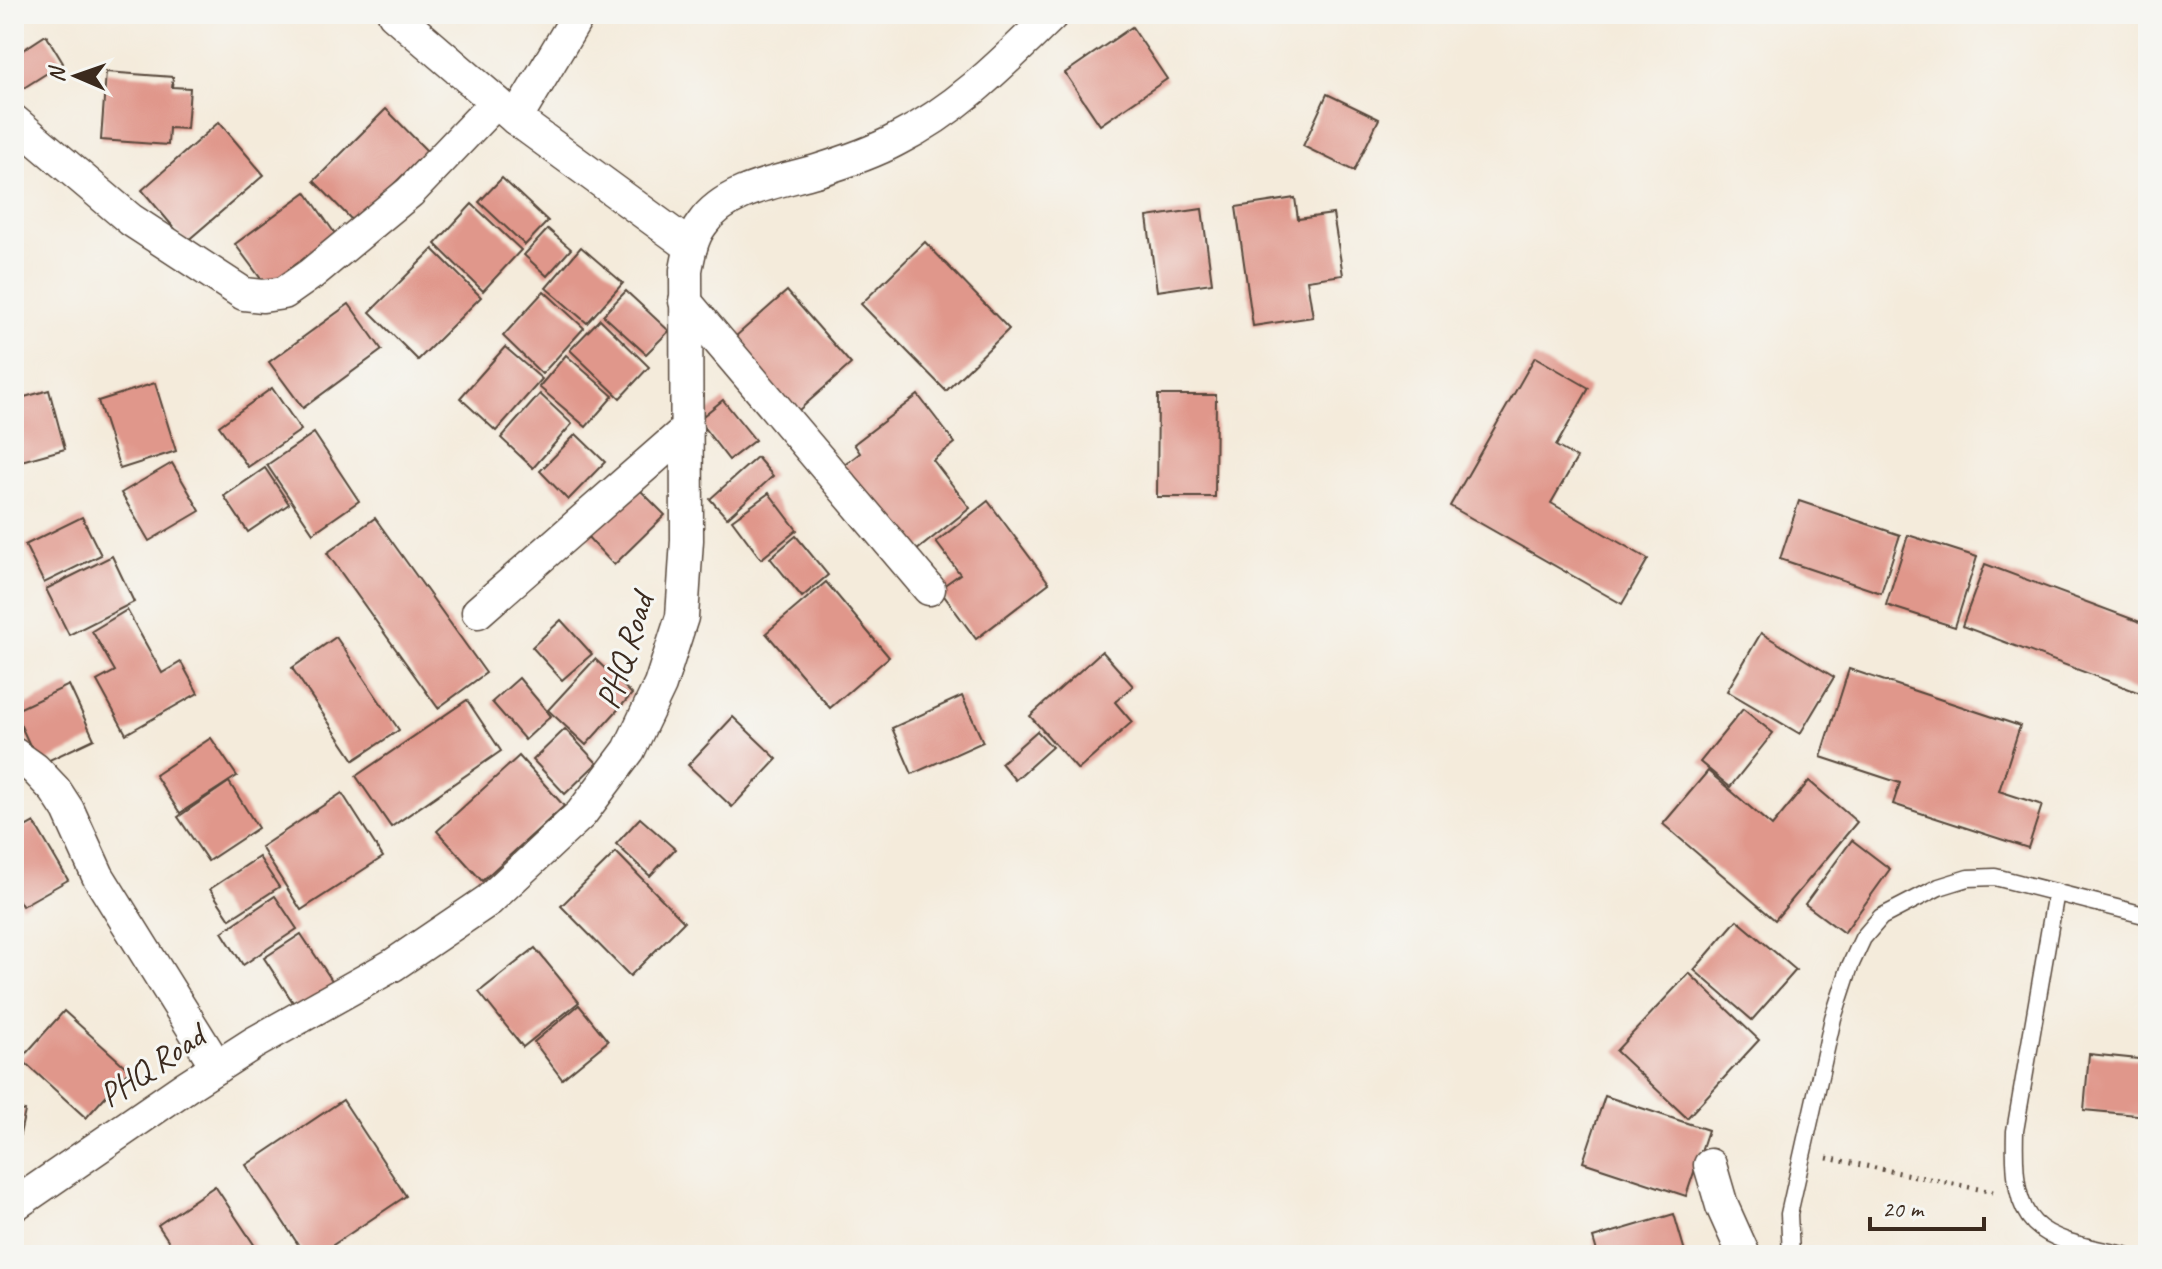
<svg xmlns="http://www.w3.org/2000/svg" width="2162" height="1269" viewBox="0 0 2162 1269" font-family="Caveat,sans-serif">
<style>
.building{fill:#e0978b}
.lines{fill:none;stroke-linecap:round;stroke-linejoin:round}
.lane-casing{stroke:#57473a;stroke-width:19}
.street-casing{stroke:#57473a;stroke-width:35}
.path{stroke:#57473a;stroke-width:5;stroke-dasharray:2 6;stroke-linecap:butt}
.lane{stroke:#fff;stroke-width:16}
.street{stroke:#fff;stroke-width:32}
.labels{text-anchor:middle;stroke-width:6;stroke-linejoin:round;paint-order:stroke}
.street-label{font-size:34px;fill:#3b2a1e;stroke:#f6f6f2}
</style>
<rect width="100%" height="100%" fill="#f6f6f2"/>
<filter id="ink" filterUnits="userSpaceOnUse"><feTurbulence type="fractalNoise" baseFrequency=".0125" numOctaves="2"/><feDisplacementMap in="SourceGraphic" scale="16" xChannelSelector="R" yChannelSelector="G"/><feConvolveMatrix kernelMatrix="1 2 1 2 8 2 1 2 1" color-interpolation-filters="sRGB"/></filter>
<filter id="wash" filterUnits="userSpaceOnUse"><feTurbulence type="fractalNoise" baseFrequency=".006" numOctaves="4" result="noise"/><feDisplacementMap in="SourceGraphic" scale="32" xChannelSelector="R" yChannelSelector="G"/><feGaussianBlur stdDeviation="1.8" result="paint"/><feColorMatrix in="noise" values="0 0 0 0 0 0 0 0 0 0 0 0 0 0 0 0 0 1.4 0 .05"/><feComposite in="paint" operator="in"/></filter>
<g filter="url(#wash)">
<rect width="100%" height="100%" fill="#f4ebdb"/>
<g id="blocks">
<!-- building -->
<g class="building">
<polygon points="1132,27 1167,79 1100,125 1065,73"/>
<polygon points="46,35 63,63 22,89 14,77 14,56"/>
<polygon points="106,72 173,77 172,87 190,88 187,129 169,128 168,145 101,140"/>
<polygon points="1327,94 1379,119 1354,171 1303,146"/>
<polygon points="386,109 427,151 355,223 314,181"/>
<polygon points="219,122 264,175 186,242 142,190"/>
<polygon points="502,178 548,221 525,245 479,202"/>
<polygon points="306,192 336,235 267,287 235,244"/>
<polygon points="1295,198 1298,219 1333,214 1343,275 1307,280 1313,317 1253,326 1236,207"/>
<polygon points="472,204 521,250 483,291 435,244"/>
<polygon points="1202,209 1212,283 1157,291 1147,217"/>
<polygon points="548,229 571,249 547,276 524,255"/>
<polygon points="925,242 1009,329 946,391 861,304"/>
<polygon points="581,247 623,283 587,323 546,288"/>
<polygon points="433,249 481,297 418,360 370,312"/>
<polygon points="544,291 584,328 542,374 503,336"/>
<polygon points="626,291 669,331 646,354 603,315"/>
<polygon points="787,291 851,364 790,418 727,344"/>
<polygon points="349,304 382,350 303,408 269,362"/>
<polygon points="600,319 649,367 620,398 570,350"/>
<polygon points="505,347 542,379 496,431 460,398"/>
<polygon points="566,355 613,396 586,427 539,387"/>
<polygon points="1535,357 1589,388 1556,446 1577,458 1551,503 1648,559 1622,604 1450,506"/>
<polygon points="155,383 176,451 120,469 98,401"/>
<polygon points="272,388 301,430 248,467 219,426"/>
<polygon points="49,390 65,449 14,463 14,400"/>
<polygon points="540,394 572,424 533,468 501,438"/>
<polygon points="918,395 955,443 933,460 970,508 907,558 838,470 860,453 854,444"/>
<polygon points="1158,395 1216,395 1215,497 1157,497"/>
<polygon points="723,400 755,440 729,460 698,420"/>
<polygon points="314,433 359,501 313,533 267,465"/>
<polygon points="576,434 605,462 568,500 540,471"/>
<polygon points="757,457 773,476 727,518 710,499"/>
<polygon points="172,463 200,511 149,541 121,493"/>
<polygon points="265,468 289,504 248,532 224,496"/>
<polygon points="634,484 665,515 614,565 584,533"/>
<polygon points="769,493 797,530 761,559 732,520"/>
<polygon points="988,501 1049,583 976,639 939,589 960,574 936,542"/>
<polygon points="1799,501 1900,535 1881,593 1780,559"/>
<polygon points="82,517 101,555 44,583 25,545"/>
<polygon points="375,518 486,673 438,708 327,553"/>
<polygon points="1908,535 1977,557 1955,627 1886,605"/>
<polygon points="796,536 828,575 802,597 770,558"/>
<polygon points="112,556 134,602 69,635 46,589"/>
<polygon points="1985,564 2148,625 2148,696 1962,626"/>
<polygon points="826,582 889,657 830,708 766,633"/>
<polygon points="127,610 162,673 181,662 198,693 126,734 97,681 115,671 92,631"/>
<polygon points="561,620 592,654 562,680 532,647"/>
<polygon points="1761,633 1834,677 1800,734 1727,691"/>
<polygon points="336,637 399,730 354,760 292,668"/>
<polygon points="1102,651 1133,686 1115,702 1132,722 1078,770 1030,716"/>
<polygon points="595,659 632,694 586,745 548,710"/>
<polygon points="1849,669 2020,726 1999,791 2042,805 2028,848 1893,804 1900,783 1821,757"/>
<polygon points="519,678 551,716 525,740 492,702"/>
<polygon points="69,685 94,739 39,765 14,711"/>
<polygon points="962,696 983,742 912,774 892,728"/>
<polygon points="467,700 501,751 391,827 356,776"/>
<polygon points="1743,709 1773,733 1730,787 1700,762"/>
<polygon points="733,717 777,759 732,807 688,765"/>
<polygon points="565,729 597,763 565,794 533,760"/>
<polygon points="1037,731 1052,747 1015,780 1001,763"/>
<polygon points="211,738 237,776 180,813 155,775"/>
<polygon points="519,756 564,806 482,881 437,831"/>
<polygon points="1708,771 1772,826 1809,781 1857,822 1775,920 1663,824"/>
<polygon points="229,782 258,828 208,861 178,817"/>
<polygon points="342,793 383,857 301,910 261,847"/>
<polygon points="640,818 675,849 650,876 616,844"/>
<polygon points="34,822 68,880 22,906 14,892 14,833"/>
<polygon points="1852,840 1890,869 1844,933 1805,904"/>
<polygon points="616,852 684,922 630,976 561,906"/>
<polygon points="259,857 279,887 230,919 210,889"/>
<polygon points="275,896 297,929 243,965 222,932"/>
<polygon points="1737,920 1796,970 1752,1020 1694,970"/>
<polygon points="301,934 339,991 302,1016 264,958"/>
<polygon points="535,948 579,1002 523,1047 479,992"/>
<polygon points="1689,973 1759,1040 1687,1118 1616,1051"/>
<polygon points="579,1005 608,1041 562,1079 534,1042"/>
<polygon points="64,1011 129,1070 86,1118 21,1059"/>
<polygon points="2089,1054 2148,1060 2148,1116 2084,1110"/>
<polygon points="1605,1096 1708,1130 1686,1196 1583,1162"/>
<polygon points="343,1100 406,1196 318,1255 305,1255 246,1165"/>
<polygon points="14,1109 25,1111 15,1157 14,1156"/>
<polygon points="215,1186 261,1255 178,1255 158,1225"/>
<polygon points="1674,1214 1686,1255 1598,1255 1593,1238"/>
</g>
</g>
</g>
<g filter="url(#ink)">
<use href="#blocks" fill-opacity="0" stroke="#57473a" stroke-width="2"/>
<g class="lines">
<defs>
<g id="lane">
<path d="M2056 892 2015 1131C2012 1229 2033 1237 2125 1255"/>
<polyline points="1791,1255 1789,1214 1833,1018 1850,966 1863,938 1881,917 1939,887 1968,878 1995,877 2148,916"/>
</g>
<g id="street">
<polyline points="394,14 516,119 691,247"/>
<polyline points="516,119 579,14"/>
<polyline points="14,121 131,220 244,294 263,296 284,293 311,274 410,192 496,102"/>
<polyline points="685,301 929,589"/>
<polyline points="478,612 687,429"/>
<polyline points="14,754 35,769 55,790 68,810 98,876 217,1067"/>
<polyline points="1710,1165 1722,1206 1744,1255"/>
<path d="M14 1205 187 1086 254 1043 393 965 489 900 581 814 629 750 660 685 682 617 687 540 686 270C689 254 692 237 702 224 726 189 778 182 816 171 842 163 872 153 896 140 958 109 1004 62 1053 14"/>
</g>
</defs>
<!-- lane casing -->
<use href="#lane" class="lane-casing"/>
<!-- street casing -->
<use href="#street" class="street-casing"/>
<!-- path -->
<polyline class="path" points="1827,1158 1993,1192"/>
<!-- lane -->
<use href="#lane" class="lane"/>
<!-- street -->
<use href="#street" class="street"/>
</g>
</g>
<g class="labels">
<!-- street labels -->
<g class="street-label">
<text transform="translate(624 651) rotate(-72)" y="12">PHQ Road</text>
<text transform="translate(151 1065) rotate(-34)" y="12">PHQ Road</text>
</g>
</g>
<!-- margin -->
<rect width="2162" height="1269" fill="none" stroke="#f6f6f2" stroke-width="48"/>
<!-- north arrow -->
<g transform="translate(76 76) rotate(272)" stroke="#f6f6f2" stroke-width="6" paint-order="stroke">
<path d="M0-6L14 30L0 20L-14 30Z" fill="#3b2a1e"/>
<text y="-12" font-size="22" font-weight="bold" text-anchor="middle" fill="#3b2a1e">N</text>
</g>
<!-- scale -->
<path d="M1870 1217v12h114v-12" fill="none" stroke="#3b2a1e" stroke-width="4"/>
<text x="1882" y="1217" font-size="24" fill="#3b2a1e" stroke="#f6f6f2" stroke-width="6" paint-order="stroke">20 m</text>
</svg>
